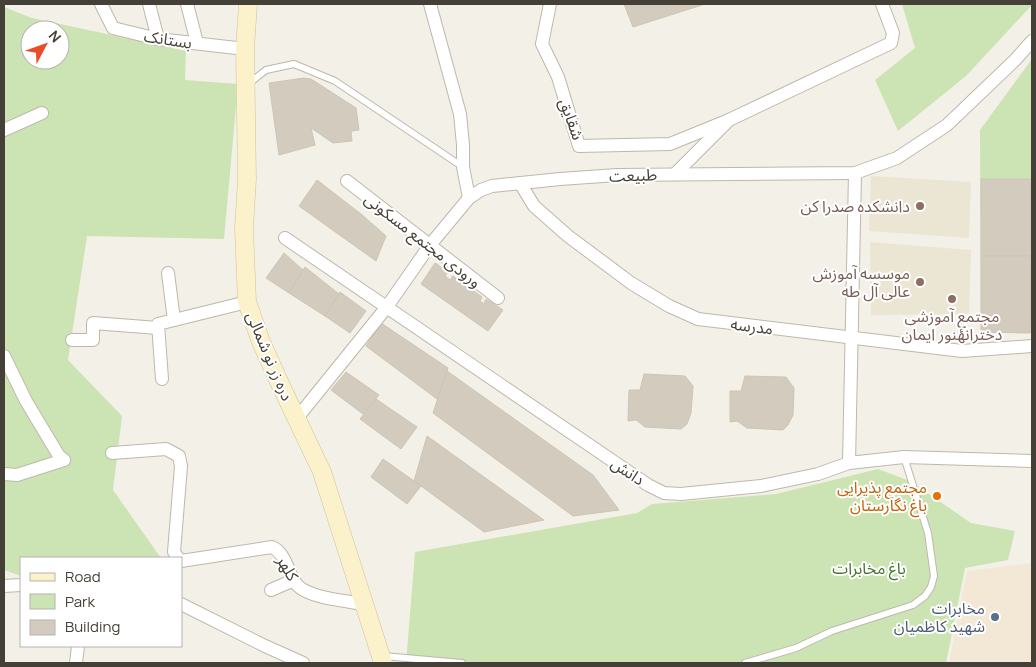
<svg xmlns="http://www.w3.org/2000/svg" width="1036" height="667" viewBox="0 0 1036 667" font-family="Manrope,'Noto Sans Arabic',sans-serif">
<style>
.commercial{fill:#f3e7d5}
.education{fill:#ebe5d3}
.green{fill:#cce4b4;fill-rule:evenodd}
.building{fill:#d3ccbe;stroke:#cec4b2}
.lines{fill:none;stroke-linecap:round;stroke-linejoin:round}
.lane-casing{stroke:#bdb8ab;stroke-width:8}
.street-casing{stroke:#bdb8ab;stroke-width:14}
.secondary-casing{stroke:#cfc49a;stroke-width:19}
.lane{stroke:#fff;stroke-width:6}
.street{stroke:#fff;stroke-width:12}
.secondary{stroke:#fbf1ca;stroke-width:18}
.education-dot{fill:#8d6e63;stroke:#fff;stroke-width:2}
.food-dot{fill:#e8710a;stroke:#fff;stroke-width:2}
.service-dot{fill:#5c6f8a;stroke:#fff;stroke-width:2}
.labels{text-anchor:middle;stroke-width:4;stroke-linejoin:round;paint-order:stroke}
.street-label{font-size:16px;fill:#454037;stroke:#fff}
.education-label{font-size:16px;fill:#785e54;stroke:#fff;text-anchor:end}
.food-label{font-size:16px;fill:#c56008;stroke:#fff;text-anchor:end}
.park-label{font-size:16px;fill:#46732e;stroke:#fff}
.service-label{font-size:16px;fill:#4e5e75;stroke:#fff;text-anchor:end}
</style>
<rect width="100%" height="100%" fill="#f3f0e8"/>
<!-- commercial -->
<polygon class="commercial" points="1032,563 1032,663 949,663 967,571"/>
<!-- education -->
<g class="education">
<polygon points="871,176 971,182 969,238 869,231"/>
<polygon points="870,242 971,250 969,314 871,315"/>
</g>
<!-- green -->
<g class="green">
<polygon points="902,4 1032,4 1032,5 966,76 898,131 875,80 915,48"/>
<path d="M4 7 32 18 186 51 185 80 238 84 224 239 87 236 68 360 122 416 113 490 161 558H21V576L4 570ZM30 30H60V60H30Z"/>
<polygon points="1032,59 1032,333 981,332 980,130"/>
<polygon points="878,469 910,481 971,523 1015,531 1008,560 965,568 946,663 406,663 415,552 637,513 652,504 776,494"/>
</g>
<!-- building -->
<g class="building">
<polygon points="624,4 705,4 633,27"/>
<polygon points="304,78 311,79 356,108 359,130 351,131 352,141 333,143 311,128 315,145 279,155 269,83"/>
<rect x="981" y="179" width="50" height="77"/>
<polygon points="317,180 361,214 386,236 376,261 299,206"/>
<polygon points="284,253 303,270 289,293 266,278"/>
<polygon points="981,256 1031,256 1030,333 981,332"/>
<polygon points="435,263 448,272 445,276 450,280 453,276 482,297 480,301 484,304 486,299 503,310 488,331 421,284"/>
<polygon points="305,267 339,294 325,316 289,293"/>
<polygon points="340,292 366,311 350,333 325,316"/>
<polygon points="381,323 448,368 437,399 366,346"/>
<polygon points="447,371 593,475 619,510 573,516 433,413"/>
<polygon points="346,372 379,395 363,414 331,390"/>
<polygon points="644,374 685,376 693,386 691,413 687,424 681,429 645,427 636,420 628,421 629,390 640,390"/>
<polygon points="745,376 786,377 794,388 793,415 788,425 783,430 747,428 737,421 730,422 730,391 741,391"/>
<polygon points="376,399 417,427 401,449 360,419"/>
<polygon points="427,436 544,520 484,532 421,486 414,481"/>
<polygon points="383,459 421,486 407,504 371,477"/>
</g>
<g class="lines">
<defs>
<g id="lane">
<polyline points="247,85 266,70 294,64 335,81 463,167"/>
<polyline points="383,656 462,663"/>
<polyline points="745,663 796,648 832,631 913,605 925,596 931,587 934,576 928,533 904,457"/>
</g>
<g id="street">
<polyline points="101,4 113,28 158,39 245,49"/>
<polyline points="149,4 158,39"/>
<polyline points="187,4 197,43"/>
<polyline points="430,4 460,114 463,145 463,167 469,198"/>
<polyline points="550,4 542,44 558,77 579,146 670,144 729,120"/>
<polyline points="4,130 42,113"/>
<polyline points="675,174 729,120 891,43 893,33 882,4"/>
<polyline points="347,181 498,298"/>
<polyline points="520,183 534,206 568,236 631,283 669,306 698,319 962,351 1032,346"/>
<polyline points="285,238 648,485 664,493 681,494 761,486 818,474 849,463 904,457 1032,461"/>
<polyline points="168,273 174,320"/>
<polyline points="72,340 93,340 93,323 158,328"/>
<polyline points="4,356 26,401 59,456 64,460"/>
<polyline points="162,379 158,324 247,302"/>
<polyline points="297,418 386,308 430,245 469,198 481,190 492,186 560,179 617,175 855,173 897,158 947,125 1015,60 1032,41"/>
<polyline points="112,453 166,449 179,456 181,466 174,552 178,558"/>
<polyline points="849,463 855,173"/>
<polyline points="4,474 17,475 64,460"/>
<path d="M181 561 272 547C287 554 287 573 297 585 309 598 346 601 364 604"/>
<polyline points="4,586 21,585"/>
<polyline points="271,590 294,580"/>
<polyline points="181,604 265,646 303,663"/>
<polyline points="76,663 78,646"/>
</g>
<polyline id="secondary" points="248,4 245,49 247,179 244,228 247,302 261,342 281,386 322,472 383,663"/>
</defs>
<!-- lane casing -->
<use href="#lane" class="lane-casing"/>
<!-- street casing -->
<use href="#street" class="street-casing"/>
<!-- secondary casing -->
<use href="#secondary" class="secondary-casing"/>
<!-- lane -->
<use href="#lane" class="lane"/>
<!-- street -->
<use href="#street" class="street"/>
<!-- secondary -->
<use href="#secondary" class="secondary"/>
</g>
<!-- markers -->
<g class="education-dot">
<circle cx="920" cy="206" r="5"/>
<circle cx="920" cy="282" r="5"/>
<circle cx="952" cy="299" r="5"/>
</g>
<circle class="food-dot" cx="937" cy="496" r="5"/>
<circle class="service-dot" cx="995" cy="617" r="5"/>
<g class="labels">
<!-- street labels -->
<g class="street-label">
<text transform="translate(168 39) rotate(9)" y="6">بستانک</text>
<text transform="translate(572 119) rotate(71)" y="6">شقایق</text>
<text transform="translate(633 175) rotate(-2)" y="6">طبیعت</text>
<text transform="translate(423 240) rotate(38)" y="6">ورودی مجتمع مسکونی</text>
<text transform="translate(752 326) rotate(7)" y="6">مدرسه</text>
<text transform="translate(270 356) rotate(67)" y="6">دره زر نو شمالی</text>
<text transform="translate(628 471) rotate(34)" y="6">دانش</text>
<text transform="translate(288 568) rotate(60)" y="6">کلهر</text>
</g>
<!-- education labels -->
<g class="education-label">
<text x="910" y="212">دانشکده صدرا کن</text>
<text x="910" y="279">موسسه آموزش<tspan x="910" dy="18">عالی آل طه</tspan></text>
<text x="952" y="322" text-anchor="middle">مجتمع آموزشی<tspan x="952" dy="18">دخترانهٔنور ایمان</tspan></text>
</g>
<!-- food labels -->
<g class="food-label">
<text x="927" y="493">مجتمع پذیرایی<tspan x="927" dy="18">باغ نگارستان</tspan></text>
</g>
<!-- park labels -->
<g class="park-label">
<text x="869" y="574">باغ مخابرات</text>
</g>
<!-- service labels -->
<g class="service-label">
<text x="985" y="614">مخابرات<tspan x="985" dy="18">شهید کاظمیان</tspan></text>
</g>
</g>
<!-- border -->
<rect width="1036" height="667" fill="none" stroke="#454037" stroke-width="10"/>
<!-- legend -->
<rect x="20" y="557" width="162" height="90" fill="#ffffff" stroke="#b5b3af"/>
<rect x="30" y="573" width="25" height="8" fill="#fbf1ca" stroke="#b5b3af"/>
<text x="65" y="582" font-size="15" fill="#454037">Road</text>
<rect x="30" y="594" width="25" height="15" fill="#cce4b4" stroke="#b5b3af"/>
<text x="65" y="607" font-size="15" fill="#454037">Park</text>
<rect x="30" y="620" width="25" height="15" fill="#d3ccbe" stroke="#b5b3af"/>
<text x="65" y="632" font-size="15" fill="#454037">Building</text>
<!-- north arrow -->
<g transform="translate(45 45) rotate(49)"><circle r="24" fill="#ffffff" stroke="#b5b3af"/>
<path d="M0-4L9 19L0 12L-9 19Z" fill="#ea4c27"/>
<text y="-8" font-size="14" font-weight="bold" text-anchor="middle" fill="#454037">N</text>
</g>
</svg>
